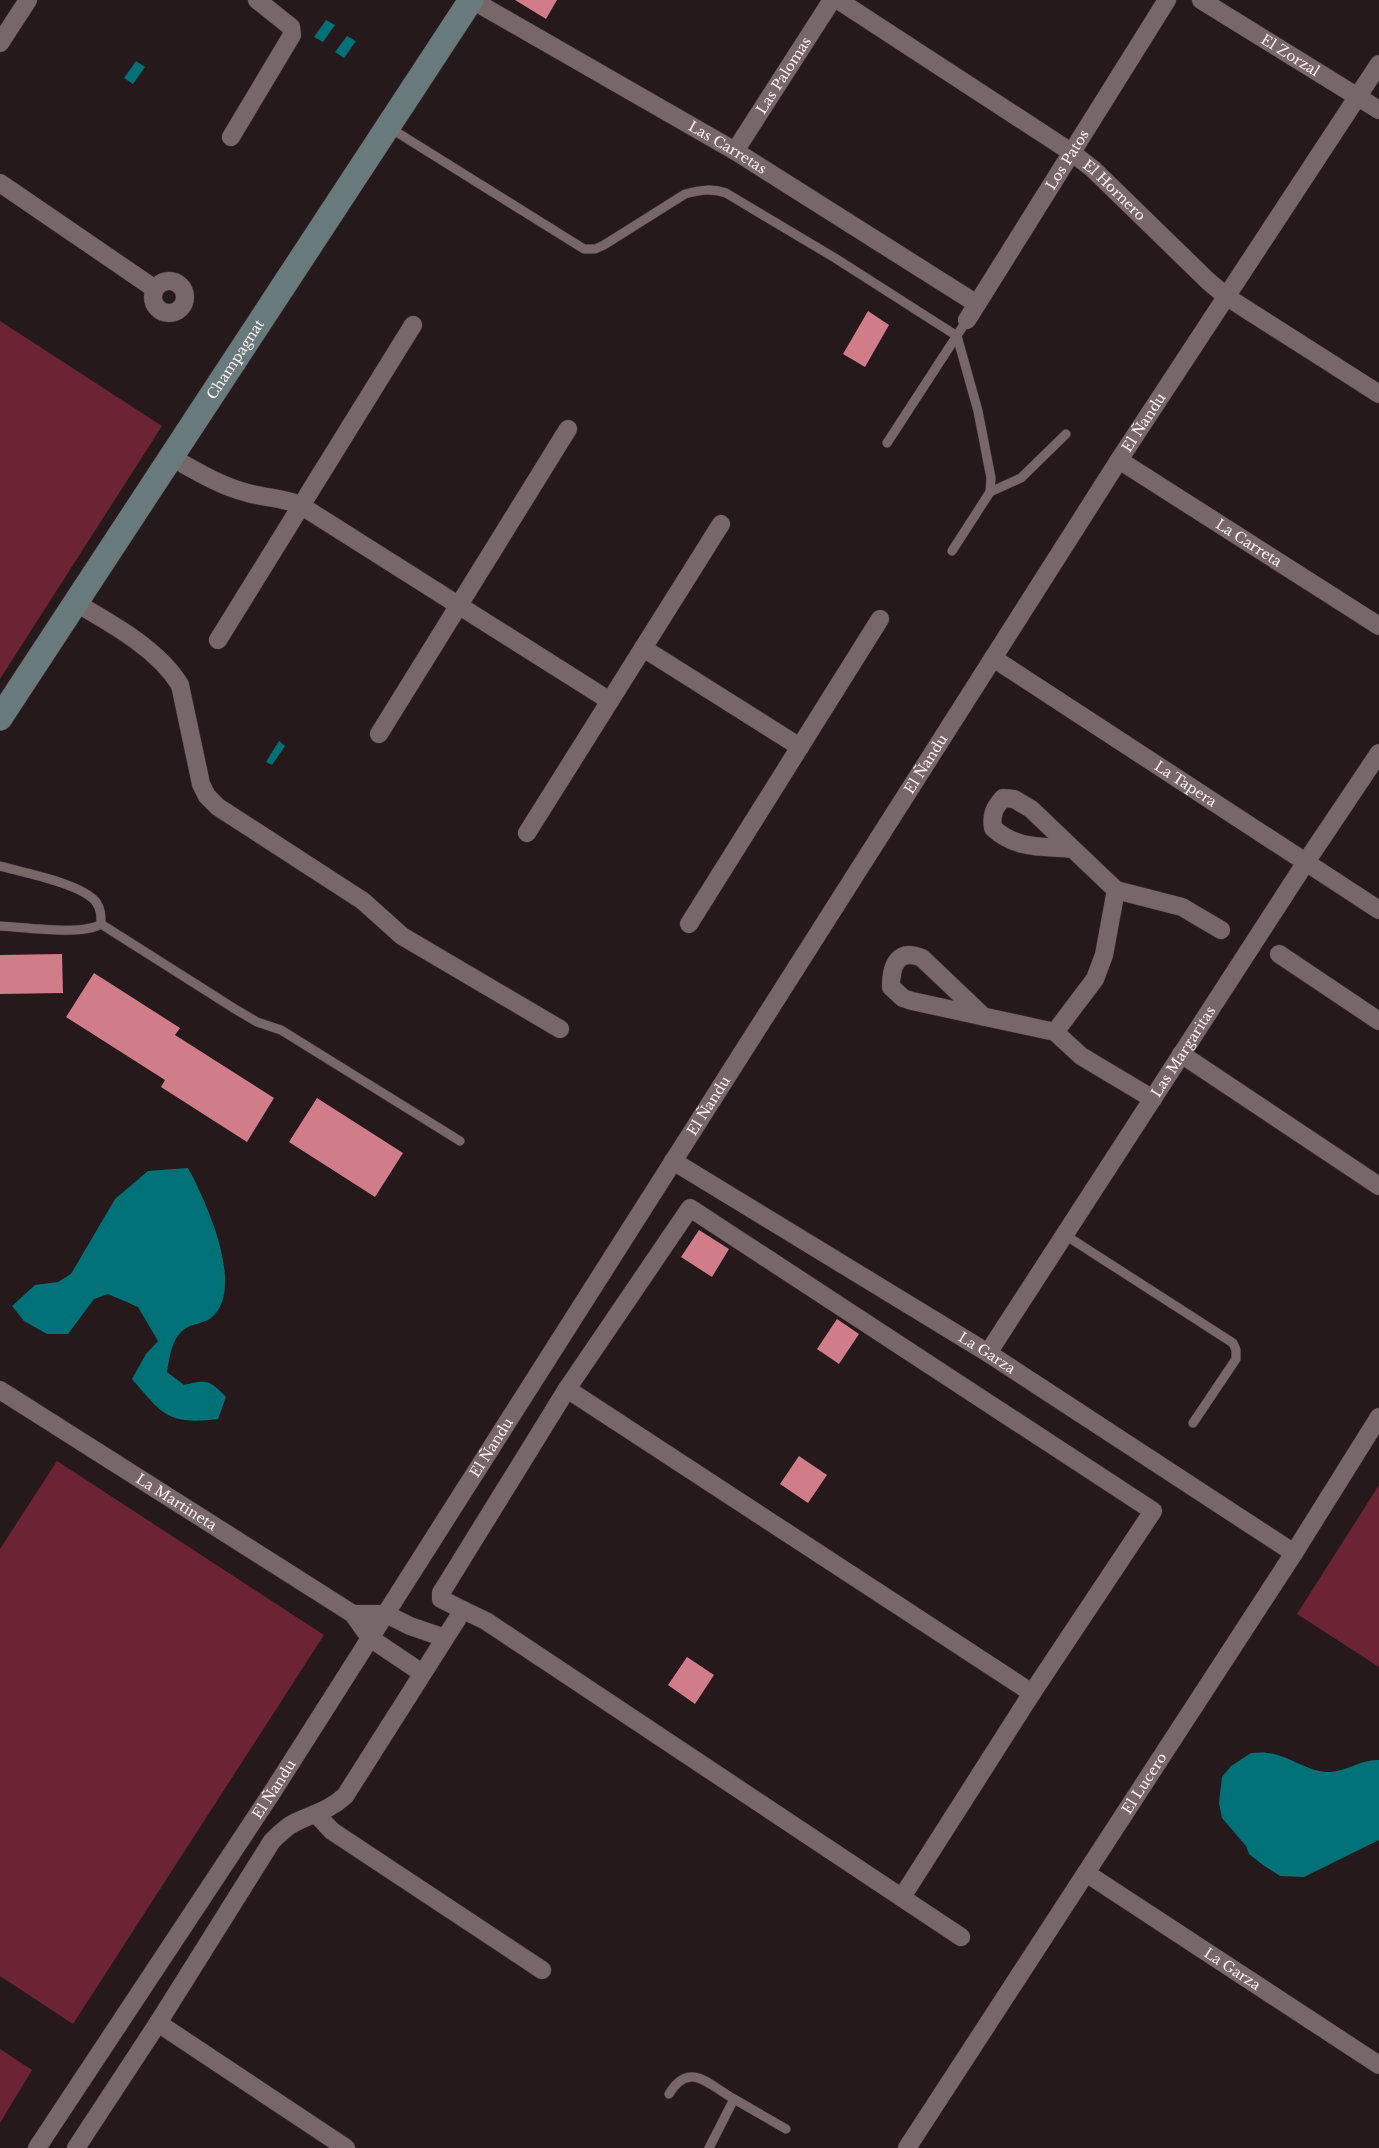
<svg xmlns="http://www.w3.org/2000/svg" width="1379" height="2148" viewBox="0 0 1379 2148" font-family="'Libre Baskerville',serif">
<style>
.green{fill:#6c2333}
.water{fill:#007277}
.building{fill:#d17c89}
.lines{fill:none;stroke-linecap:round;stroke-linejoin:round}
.lane-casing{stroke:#3d3435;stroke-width:10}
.street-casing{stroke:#3d3435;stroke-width:19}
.secondary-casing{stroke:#3d3435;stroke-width:26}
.lane{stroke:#776769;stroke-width:9}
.street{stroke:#776769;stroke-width:18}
.secondary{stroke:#697a7c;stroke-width:25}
.labels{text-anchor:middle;stroke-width:5;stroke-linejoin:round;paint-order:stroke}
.street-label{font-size:14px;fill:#faf0f1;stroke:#0b0606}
</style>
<rect width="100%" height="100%" fill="#26191b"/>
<!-- green -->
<g class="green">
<polygon points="0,321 162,426 0,679"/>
<polygon points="57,1461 324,1635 73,2024 0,1976 0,1549"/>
<polygon points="1379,1485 1379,1667 1297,1614"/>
<polygon points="0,2049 32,2070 0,2123"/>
</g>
<!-- water -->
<g class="water">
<polygon points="326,20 335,25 323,42 314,37"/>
<polygon points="347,36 356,41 344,58 335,52"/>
<polygon points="136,61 145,67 133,84 124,78"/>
<polygon points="279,741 285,746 272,765 266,762"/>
<path d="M188 1168C205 1199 247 1289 211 1318 206 1322 196 1324 190 1326 172 1334 170 1355 167 1372L184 1385C207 1379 210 1380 226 1397L218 1419C168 1425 163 1415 132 1379L146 1354 158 1341 138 1307 108 1294 94 1299 68 1334H47L24 1321 12 1306 35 1285 58 1282 71 1274 115 1199 148 1171Z"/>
<path d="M1251 1753C1256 1753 1262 1752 1267 1753 1289 1755 1308 1773 1330 1772 1348 1771 1362 1759 1379 1760V1840L1304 1877 1280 1876 1263 1865 1249 1854 1246 1846 1222 1818 1219 1803 1222 1777 1231 1766Z"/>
</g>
<!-- building -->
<g class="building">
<polygon points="515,0 557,0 546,19"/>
<polygon points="868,311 889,325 865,367 843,354"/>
<polygon points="62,954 63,993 0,994 0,955"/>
<polygon points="94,973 180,1028 175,1035 274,1098 247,1142 161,1087 165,1080 66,1017"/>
<polygon points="317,1098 403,1153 375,1197 289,1142"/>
<polygon points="699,1230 729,1249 712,1277 681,1257"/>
<polygon points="837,1319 859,1334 839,1364 817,1349"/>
<polygon points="799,1456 827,1475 808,1503 780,1484"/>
<polygon points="687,1657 714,1675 695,1704 668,1685"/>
</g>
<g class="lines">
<defs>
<g id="lane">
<path d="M390 128 584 249H595L604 245 685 194C700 190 712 188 726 193L835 258 957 336 978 411 991 478 990 492"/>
<polyline points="887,443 967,320"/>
<polyline points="952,551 990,492 1021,478 1066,434"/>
<path d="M0 866C22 872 83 884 96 902 101 909 101 915 101 924 82 936 24 927 0 926"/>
<polyline points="101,924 235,1009 257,1022 281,1030 460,1141"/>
<polyline points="1065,1235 1233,1343 1236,1350 1236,1359 1193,1423"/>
<path d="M669 2094C689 2060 709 2085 734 2099"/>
<polyline points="709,2148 734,2099 786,2129"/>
</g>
<g id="street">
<path id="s1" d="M472 0 735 151 977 304"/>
<path id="s2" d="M838 0 1071 152 1093 169 1208 281 1227 297 1379 394"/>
<path id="s3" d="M1201 0 1379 110"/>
<polyline points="0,43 28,0"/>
<polyline points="231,137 292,35 291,27 257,0"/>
<path id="s4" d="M735 151 832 0"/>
<polyline points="0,183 155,289"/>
<circle cx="169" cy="297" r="16"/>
<path id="s5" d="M967 320 1167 0"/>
<path d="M171 457C196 471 220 486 248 493 266 498 283 498 300 505L610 701"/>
<path id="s6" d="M1119 460 1379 626"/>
<path d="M76 603C112 624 158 649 180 685L201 784 207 796 218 807 363 901 402 936 560 1029"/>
<polyline points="218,640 413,325"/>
<polyline points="643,648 800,747"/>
<path id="s7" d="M993 658 1379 910"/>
<polyline points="379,734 568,429"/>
<polyline points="527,833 721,524"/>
<path d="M1073 849C1042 846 1017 850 993 828 991 815 994 808 1003 798L1014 799 1031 809 1116 890"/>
<polyline points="689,924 880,619"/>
<polyline points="1279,954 1379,1021"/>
<path d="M984 1017 922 958C898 948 891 965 891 987L903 998 912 1001 1055 1032 1081 1056 1153 1099"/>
<polyline points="1055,1032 1095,979 1104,955 1116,890 1182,907 1221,930"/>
<polyline points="1181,1054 1379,1186"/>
<path id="s8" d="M673 1161 988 1353 1294 1553"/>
<path id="s9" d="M988 1353 1306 862 1379 753"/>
<polyline points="567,1389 1032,1693"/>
<path id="s10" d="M0 1390 353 1614 370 1638 422 1673"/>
<polyline points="463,1610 486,1621 961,1937"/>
<polyline points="353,1614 386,1614 410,1626 445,1638"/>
<polyline points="317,1815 332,1831 542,1970"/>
<path id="s11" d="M1086 1873 1379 2065"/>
<polyline points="158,2023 346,2148"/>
<path id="s12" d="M37 2148 273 1791 1119 460 1379 64"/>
<path d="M76 2148 158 2023 272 1841C279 1834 287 1826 296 1822 315 1813 328 1811 345 1796L463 1610 441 1599V1593L567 1389 690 1208 1153 1511 1032 1693 902 1897"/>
<path id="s13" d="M907 2148 1294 1553 1379 1417"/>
</g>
<g id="secondary">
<path id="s14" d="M0 718 471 0"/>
</g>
</defs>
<!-- lane casing -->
<use href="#lane" class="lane-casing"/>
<!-- street casing -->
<use href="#street" class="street-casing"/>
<!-- secondary casing -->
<use href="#secondary" class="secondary-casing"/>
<!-- lane -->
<use href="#lane" class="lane"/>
<!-- street -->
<use href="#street" class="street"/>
<!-- secondary -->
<use href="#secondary" class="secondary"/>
</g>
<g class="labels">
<!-- street labels -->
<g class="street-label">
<text dy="5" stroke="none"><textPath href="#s3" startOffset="105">El Zorzal</textPath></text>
<text dy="5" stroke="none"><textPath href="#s4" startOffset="90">Las Palomas</textPath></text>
<text dy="5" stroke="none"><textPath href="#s1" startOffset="295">Las Carretas</textPath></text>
<text dy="5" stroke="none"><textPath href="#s5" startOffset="189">Los Patos</textPath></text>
<text dy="5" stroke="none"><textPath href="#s2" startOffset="336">El Hornero</textPath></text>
<text dy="5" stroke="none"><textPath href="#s14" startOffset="429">Champagnat</textPath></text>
<text dy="5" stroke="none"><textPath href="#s12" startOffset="2050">El Ñandu</textPath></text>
<text dy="5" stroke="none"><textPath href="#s6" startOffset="154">La Carreta</textPath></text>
<text dy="5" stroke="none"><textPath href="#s12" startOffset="1645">El Ñandu</textPath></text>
<text dy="5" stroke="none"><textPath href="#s7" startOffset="230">La Tapera</textPath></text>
<text dy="5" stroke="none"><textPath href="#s9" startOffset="359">Las Margaritas</textPath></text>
<text dy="5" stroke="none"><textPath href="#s12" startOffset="1240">El Ñandu</textPath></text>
<text dy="5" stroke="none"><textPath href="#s8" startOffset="368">La Garza</textPath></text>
<text dy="5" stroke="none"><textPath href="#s12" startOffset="835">El Ñandu</textPath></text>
<text dy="5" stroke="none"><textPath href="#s10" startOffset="209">La Martineta</textPath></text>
<text dy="5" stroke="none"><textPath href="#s13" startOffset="435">El Lucero</textPath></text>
<text dy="5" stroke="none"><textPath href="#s12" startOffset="430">El Ñandu</textPath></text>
<text dy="5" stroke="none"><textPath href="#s11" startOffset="175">La Garza</textPath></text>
</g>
</g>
</svg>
